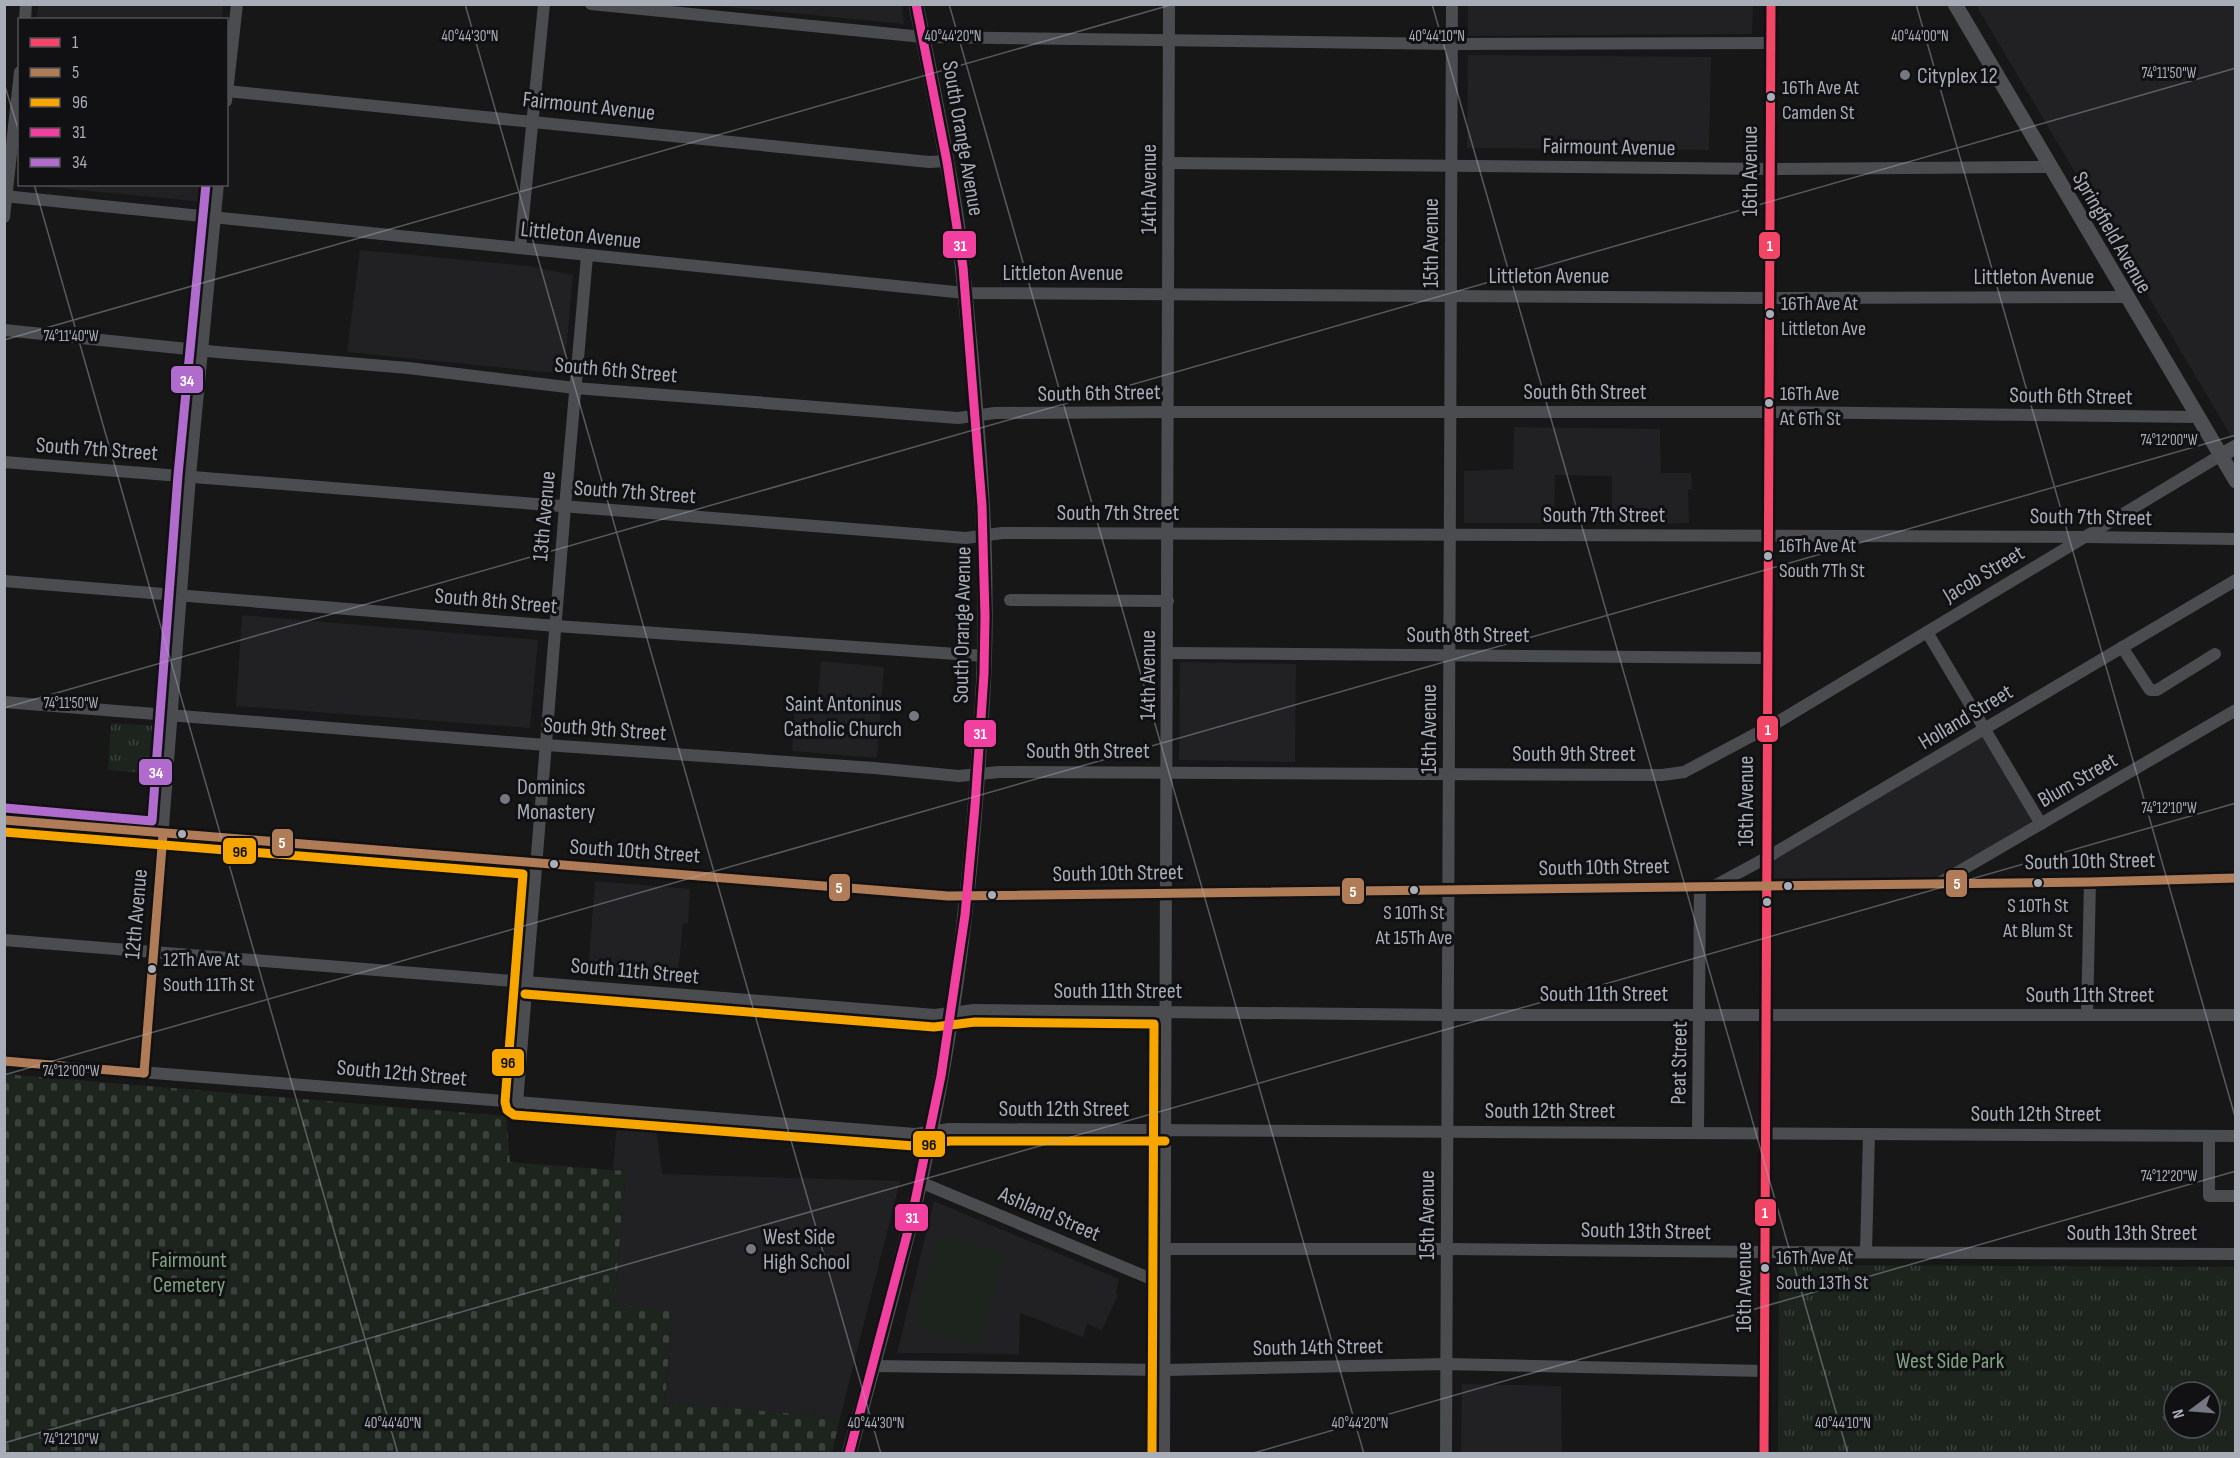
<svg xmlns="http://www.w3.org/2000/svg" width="2240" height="1458" viewBox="0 0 2240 1458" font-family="'Sofia Sans Condensed',sans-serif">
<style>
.built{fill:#212123}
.grass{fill:#1d241e}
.cemetery{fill:url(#cemetery-stones)}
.park{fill:url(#park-tufts);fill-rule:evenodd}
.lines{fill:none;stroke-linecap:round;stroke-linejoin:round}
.minor{stroke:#4b4c50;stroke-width:12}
.major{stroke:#4d4f52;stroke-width:15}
.bus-1-casing{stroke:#111113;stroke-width:14}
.bus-2-casing{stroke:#111113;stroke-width:14}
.bus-3-casing{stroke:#111113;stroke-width:14}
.bus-4-casing{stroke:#111113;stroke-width:14}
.bus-5-casing{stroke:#111113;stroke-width:14}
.bus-1{stroke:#f34667;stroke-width:9}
.bus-2{stroke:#b07c57;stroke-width:9}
.bus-3{stroke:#f7a600;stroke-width:9}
.bus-4{stroke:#f240a1;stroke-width:9}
.bus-5{stroke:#b06ccc;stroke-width:9}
.ticks{fill:none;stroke:#a8adb8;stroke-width:1.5;stroke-opacity:0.45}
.poi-dot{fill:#757880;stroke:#111113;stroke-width:2}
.bus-dot{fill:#a8adb8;stroke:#111113;stroke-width:2}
.labels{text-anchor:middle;stroke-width:6;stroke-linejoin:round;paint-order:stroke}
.bus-label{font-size:20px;fill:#a8adb8;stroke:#111113;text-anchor:start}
.poi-label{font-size:22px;fill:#a8adb8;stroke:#111113;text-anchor:start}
.street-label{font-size:22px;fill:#a8adb8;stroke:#111113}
.park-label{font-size:22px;fill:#7fa381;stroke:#111113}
.ticks-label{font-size:15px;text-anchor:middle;fill:#a8adb8;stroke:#111113;stroke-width:6;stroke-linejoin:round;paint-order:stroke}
.line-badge{stroke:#111113;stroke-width:2}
.badge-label{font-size:16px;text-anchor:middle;font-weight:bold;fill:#fff}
.pale-badge-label{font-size:16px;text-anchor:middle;font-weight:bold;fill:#111}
</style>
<defs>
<pattern id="cemetery-stones" width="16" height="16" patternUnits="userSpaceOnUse" patternTransform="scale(1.5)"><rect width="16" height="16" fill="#1d241e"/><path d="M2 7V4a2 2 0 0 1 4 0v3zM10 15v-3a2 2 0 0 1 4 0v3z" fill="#3b413d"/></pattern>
<pattern id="park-tufts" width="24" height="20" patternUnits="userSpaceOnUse" patternTransform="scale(1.5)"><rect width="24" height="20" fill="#1d241e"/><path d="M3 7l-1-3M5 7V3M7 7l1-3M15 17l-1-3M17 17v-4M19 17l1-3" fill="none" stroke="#3b413d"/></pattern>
</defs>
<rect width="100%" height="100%" fill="#171717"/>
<!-- built -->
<g class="built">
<polygon points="38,5 38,4 223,5 222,19 37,19"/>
<polygon points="706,5 902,5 904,24"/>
<polygon points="1468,5 1753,5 1752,34 1468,36"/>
<polygon points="1976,5 2235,5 2235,434 2231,436"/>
<polygon points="1468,55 1711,57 1709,150 1467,148"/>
<polygon points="27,185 205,185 203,202"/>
<polygon points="360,250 529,266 573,275 564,374 347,352"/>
<polygon points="1514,427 1660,429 1661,473 1691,473 1692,489 1688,490 1689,523 1612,525 1612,476 1555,475 1554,523 1464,523 1464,471 1513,469"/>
<polygon points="242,615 538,640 530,728 236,706"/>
<polygon points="821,661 884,667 877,758 792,751 795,707 817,708"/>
<polygon points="1180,662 1296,664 1295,762 1179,760"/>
<polygon points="1983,731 2039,824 1937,882 1767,884 1767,859"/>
<polygon points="595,881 690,889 688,924 683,923 677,982 588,975"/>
<polygon points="617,1124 656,1127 662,1174 900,1181 840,1418 665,1402 672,1311 614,1305 626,1171 613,1169"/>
<polygon points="934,1201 1119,1279 1116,1292 1118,1295 1102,1330 1087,1324 1083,1337 1020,1313 1019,1354 897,1353"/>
<polygon points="1462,1384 1561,1386 1562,1453 1461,1453"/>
</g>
<!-- grass -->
<polygon class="grass" points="939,1236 1004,1254 978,1346 913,1327"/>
<!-- cemetery -->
<polygon class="cemetery" points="4,1074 506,1116 510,1162 626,1171 614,1305 672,1310 665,1402 840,1418 832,1453 5,1453"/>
<!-- park -->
<g class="park">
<polygon points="111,723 159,726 155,774 108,770"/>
<path d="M1779 1265 2235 1267V1453H1778ZM2174 1392H2210V1428H2174Z"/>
</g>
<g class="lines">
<!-- minor -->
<g class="minor">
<polyline points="591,4 923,37 1452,44 1770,43"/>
<polyline points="25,20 26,4"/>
<polyline points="227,91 929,162 947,161"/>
<polyline points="226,101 237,4"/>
<polyline points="1168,163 1770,169 2049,167"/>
<polyline points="4,196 965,293 1770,298 2125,297"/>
<polyline points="4,217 20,72"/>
<polyline points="520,248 544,4"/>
<polyline points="4,330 217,352 408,368 575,388 958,418 995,413 1168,412 1769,412 2198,417"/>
<polyline points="4,462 966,538 1002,533 2085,537 2236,539"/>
<polyline points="4,581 556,626 985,656"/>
<polyline points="1010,600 1168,601"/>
<polyline points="1927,632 2041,824"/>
<polyline points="2122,647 2150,690 2157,690 2215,654"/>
<polyline points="1168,653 1767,658"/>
<polyline points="4,702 546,745 874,768 959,776 999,772 1662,775 1684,772 1776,723 2221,455"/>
<polyline points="4,820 948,896 2090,882 2236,878"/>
<polyline points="1941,882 2236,710"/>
<polyline points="1716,885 1766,858 2236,580"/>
<polyline points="4,940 935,1015 974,1010 1448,1015 2236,1015"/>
<polyline points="2087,1015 2090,882"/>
<polyline points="4,1061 915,1134 949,1129 2236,1136"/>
<polyline points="144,1073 190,476 218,184"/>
<polyline points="517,1103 565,507 587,256"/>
<polyline points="1698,1132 1700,886"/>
<polyline points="2209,1136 2209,1196 2236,1196"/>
<polyline points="920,1182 1149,1278 1164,1281"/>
<polyline points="1164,1249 1447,1249 1764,1252 2236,1254"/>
<polyline points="1866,1252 1869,1134"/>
<polyline points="873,1366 1164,1370 1446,1364 1764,1371"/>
<polyline points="1164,1454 1169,4"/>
<polyline points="1446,1454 1452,4"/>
<polyline points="1764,1454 1771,4"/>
</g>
<!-- major -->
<g class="major">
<polyline points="1955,4 2236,481"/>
<polyline points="2221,455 2236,447"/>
<path d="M849 1454C874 1364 899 1273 920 1182 952 1041 970 897 979 752 983 700 986 649 985 597 985 516 978 435 971 354 966 308 963 261 956 215 945 144 930 74 916 4"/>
</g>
<defs>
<polyline id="bus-1" points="1764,1454 1771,4"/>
<g id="bus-2">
<polyline points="4,820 948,896 2090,882 2236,878"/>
<polyline points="4,1061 144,1073"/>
<polyline points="144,1073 163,834"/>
</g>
<g id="bus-3">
<polyline points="4,832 523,874 505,1102 507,1110 514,1115 914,1146 950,1141 1165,1141"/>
<polyline points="525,994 934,1027 975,1022 1154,1024 1152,1454"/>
</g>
<polyline id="bus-4" points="849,1454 912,1216 941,1076 965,915 975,806 984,674 985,616 982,506 963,267 947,162 916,4"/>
<polyline id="bus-5" points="5,808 152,821 178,475 206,184"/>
</defs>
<!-- bus-1 casing -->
<use href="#bus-1" class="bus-1-casing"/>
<!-- bus-2 casing -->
<use href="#bus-2" class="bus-2-casing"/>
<!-- bus-3 casing -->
<use href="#bus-3" class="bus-3-casing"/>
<!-- bus-4 casing -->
<use href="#bus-4" class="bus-4-casing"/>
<!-- bus-5 casing -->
<use href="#bus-5" class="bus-5-casing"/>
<!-- bus-1 -->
<use href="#bus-1" class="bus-1"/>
<!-- bus-2 -->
<use href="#bus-2" class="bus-2"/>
<!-- bus-3 -->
<use href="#bus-3" class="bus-3"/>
<!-- bus-4 -->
<use href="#bus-4" class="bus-4"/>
<!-- bus-5 -->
<use href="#bus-5" class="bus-5"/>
</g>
<!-- ticks -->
<path class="ticks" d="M465 4 881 1454M949 4 1364 1454M1432 4 1848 1454M1916 4 2236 1120M4 83 20 135M34 184 398 1454M4 340 1174 4M4 708 2236 68M4 1075 2236 435M4 1443 2236 803M1250 1454 2236 1171"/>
<!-- markers -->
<g class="poi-dot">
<circle cx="1905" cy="75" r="6"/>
<circle cx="914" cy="716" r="6"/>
<circle cx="505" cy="799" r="6"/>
<circle cx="751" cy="1249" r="6"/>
</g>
<g class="bus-dot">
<circle cx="1771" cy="97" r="5"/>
<circle cx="1770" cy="314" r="5"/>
<circle cx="1769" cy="403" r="5"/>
<circle cx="1768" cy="556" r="5"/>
<circle cx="182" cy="834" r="5"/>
<circle cx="554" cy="864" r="5"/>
<circle cx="2038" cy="883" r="5"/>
<circle cx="1788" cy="886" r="5"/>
<circle cx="1414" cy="890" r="5"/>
<circle cx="992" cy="895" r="5"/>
<circle cx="1767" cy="902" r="5"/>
<circle cx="152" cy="969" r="5"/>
<circle cx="1765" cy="1268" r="5"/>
</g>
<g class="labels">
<!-- bus labels -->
<g class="bus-label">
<text x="1782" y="94">16Th Ave At<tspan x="1782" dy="25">Camden St</tspan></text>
<text x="1781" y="310">16Th Ave At<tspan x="1781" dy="25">Littleton Ave</tspan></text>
<text x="1780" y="400">16Th Ave<tspan x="1780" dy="25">At 6Th St</tspan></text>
<text x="1779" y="552">16Th Ave At<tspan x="1779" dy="25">South 7Th St</tspan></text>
<text x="2038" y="912" text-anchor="middle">S 10Th St<tspan x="2038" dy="25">At Blum St</tspan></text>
<text x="1414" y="919" text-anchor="middle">S 10Th St<tspan x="1414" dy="25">At 15Th Ave</tspan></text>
<text x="163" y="966">12Th Ave At<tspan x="163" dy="25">South 11Th St</tspan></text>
<text x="1776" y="1264">16Th Ave At<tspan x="1776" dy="25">South 13Th St</tspan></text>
</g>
<!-- poi labels -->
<g class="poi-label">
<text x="1917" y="83">Cityplex 12</text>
<text x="902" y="711" text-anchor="end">Saint Antoninus<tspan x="902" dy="25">Catholic Church</tspan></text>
<text x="517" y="794">Dominics<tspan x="517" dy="25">Monastery</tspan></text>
<text x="763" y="1244">West Side<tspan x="763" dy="25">High School</tspan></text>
</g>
<!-- street labels -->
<g class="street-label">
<text transform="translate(589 105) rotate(6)" y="8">Fairmount Avenue</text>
<text transform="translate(964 138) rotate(80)" y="8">South Orange Avenue</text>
<text transform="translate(1609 146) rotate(1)" y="8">Fairmount Avenue</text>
<text transform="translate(1749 171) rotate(-90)" y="8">16th Avenue</text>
<text transform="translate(1148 189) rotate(-90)" y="8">14th Avenue</text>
<text transform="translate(2113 232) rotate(60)" y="8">Springfield Avenue</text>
<text transform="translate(581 234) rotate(6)" y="8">Littleton Avenue</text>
<text transform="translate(1430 243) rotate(-90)" y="8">15th Avenue</text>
<text x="1063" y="280">Littleton Avenue</text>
<text x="1549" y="283">Littleton Avenue</text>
<text x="2034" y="284">Littleton Avenue</text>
<text transform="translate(616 369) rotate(5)" y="8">South 6th Street</text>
<text x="1585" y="399">South 6th Street</text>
<text transform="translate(1099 392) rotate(-1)" y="8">South 6th Street</text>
<text transform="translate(2071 395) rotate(1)" y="8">South 6th Street</text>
<text transform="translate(97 448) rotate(4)" y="8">South 7th Street</text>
<text transform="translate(635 491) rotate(4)" y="8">South 7th Street</text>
<text x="1118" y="520">South 7th Street</text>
<text x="1604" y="522">South 7th Street</text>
<text transform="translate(543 516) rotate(-85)" y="8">13th Avenue</text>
<text transform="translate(2091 516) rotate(1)" y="8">South 7th Street</text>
<text transform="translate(1983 573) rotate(-31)" y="8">Jacob Street</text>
<text transform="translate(496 600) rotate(5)" y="8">South 8th Street</text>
<text transform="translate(961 625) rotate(-89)" y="8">South Orange Avenue</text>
<text x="1468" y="642">South 8th Street</text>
<text transform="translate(1147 675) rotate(-90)" y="8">14th Avenue</text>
<text transform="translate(1965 716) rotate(-31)" y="8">Holland Street</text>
<text transform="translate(605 728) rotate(4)" y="8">South 9th Street</text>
<text transform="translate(1428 729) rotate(-90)" y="8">15th Avenue</text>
<text x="1088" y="758">South 9th Street</text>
<text x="1574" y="761">South 9th Street</text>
<text transform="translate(2077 779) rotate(-30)" y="8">Blum Street</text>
<text transform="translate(1745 801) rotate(-90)" y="8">16th Avenue</text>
<text transform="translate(635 850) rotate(4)" y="8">South 10th Street</text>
<text transform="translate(2090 860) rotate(-1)" y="8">South 10th Street</text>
<text transform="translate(1604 866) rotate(-1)" y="8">South 10th Street</text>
<text transform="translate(1118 872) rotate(-1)" y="8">South 10th Street</text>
<text transform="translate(135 914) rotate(-85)" y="8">12th Avenue</text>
<text transform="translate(635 970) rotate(5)" y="8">South 11th Street</text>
<text x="1118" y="998">South 11th Street</text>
<text x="1604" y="1001">South 11th Street</text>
<text x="2090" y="1002">South 11th Street</text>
<text transform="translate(1678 1063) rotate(-89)" y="8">Peat Street</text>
<text transform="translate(402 1072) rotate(5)" y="8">South 12th Street</text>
<text x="1064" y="1116">South 12th Street</text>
<text x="1550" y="1118">South 12th Street</text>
<text x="2036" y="1121">South 12th Street</text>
<text transform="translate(1050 1213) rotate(23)" y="8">Ashland Street</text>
<text transform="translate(1426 1215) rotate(-90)" y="8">15th Avenue</text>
<text transform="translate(1646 1230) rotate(1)" y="8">South 13th Street</text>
<text x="2132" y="1240">South 13th Street</text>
<text transform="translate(1743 1287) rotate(-90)" y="8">16th Avenue</text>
<text transform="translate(1318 1346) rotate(-1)" y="8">South 14th Street</text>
</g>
<!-- park labels -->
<g class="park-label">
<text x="189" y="1267">Fairmount<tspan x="189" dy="25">Cemetery</tspan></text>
<text x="1950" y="1368">West Side Park</text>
</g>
</g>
<g class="ticks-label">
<text x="470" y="41">40°44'30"N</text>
<text x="953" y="41">40°44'20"N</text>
<text x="1437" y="41">40°44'10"N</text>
<text x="1920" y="41">40°44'00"N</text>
<text x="2169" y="78">74°11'50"W</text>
<text x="71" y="341">74°11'40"W</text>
<text x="2169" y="445">74°12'00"W</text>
<text x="71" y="708">74°11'50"W</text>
<text x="2169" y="813">74°12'10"W</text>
<text x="71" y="1076">74°12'00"W</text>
<text x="2169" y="1181">74°12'20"W</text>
<text x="393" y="1428">40°44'40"N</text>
<text x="876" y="1428">40°44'30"N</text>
<text x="1360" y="1428">40°44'20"N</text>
<text x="1843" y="1428">40°44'10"N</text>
<text x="71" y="1444">74°12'10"W</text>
</g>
<g class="line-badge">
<rect x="942" y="230" width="35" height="29" rx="6" fill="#f240a1"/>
<rect x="1758" y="231" width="23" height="29" rx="6" fill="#f34667"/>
<rect x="170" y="365" width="34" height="29" rx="6" fill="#b06ccc"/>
<rect x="1756" y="715" width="23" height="28" rx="6" fill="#f34667"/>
<rect x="963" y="719" width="34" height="29" rx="6" fill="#f240a1"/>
<rect x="138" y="758" width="35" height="28" rx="6" fill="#b06ccc"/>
<rect x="271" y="828" width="23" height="29" rx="6" fill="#b07c57"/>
<rect x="222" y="837" width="35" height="28" rx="6" fill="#f7a600"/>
<rect x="1945" y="869" width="23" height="29" rx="6" fill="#b07c57"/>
<rect x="828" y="873" width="23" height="29" rx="6" fill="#b07c57"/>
<rect x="1341" y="877" width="24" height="28" rx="6" fill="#b07c57"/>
<rect x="491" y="1048" width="34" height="29" rx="6" fill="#f7a600"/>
<rect x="912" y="1130" width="34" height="28" rx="6" fill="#f7a600"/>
<rect x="1754" y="1198" width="23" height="29" rx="6" fill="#f34667"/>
<rect x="894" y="1203" width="35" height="29" rx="6" fill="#f240a1"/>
</g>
<g class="badge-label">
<text x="960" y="251">31</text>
<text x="1770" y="251">1</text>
<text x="187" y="386">34</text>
<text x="1768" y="735">1</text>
<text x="980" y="739">31</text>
<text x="156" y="778">34</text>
<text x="282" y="848">5</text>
<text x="1957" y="889">5</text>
<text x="839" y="893">5</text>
<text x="1353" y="897">5</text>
<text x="1765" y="1218">1</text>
<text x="912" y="1223">31</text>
</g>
<g class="pale-badge-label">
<text x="240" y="857">96</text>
<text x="508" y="1068">96</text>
<text x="929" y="1150">96</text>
</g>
<!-- border -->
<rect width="2240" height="1458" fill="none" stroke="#a8adb8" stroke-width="12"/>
<!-- legend -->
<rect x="18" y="18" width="210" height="168" fill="#111113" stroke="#4d4f55" stroke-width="1.5"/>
<rect x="30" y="38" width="30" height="9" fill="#f34667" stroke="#4d4f55" stroke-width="1.5"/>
<text x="72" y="48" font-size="18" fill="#a8adb8">1</text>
<rect x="30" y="68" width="30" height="9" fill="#b07c57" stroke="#4d4f55" stroke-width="1.5"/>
<text x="72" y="78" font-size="18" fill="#a8adb8">5</text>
<rect x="30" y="98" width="30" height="9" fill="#f7a600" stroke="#4d4f55" stroke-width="1.5"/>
<text x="72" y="108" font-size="18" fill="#a8adb8">96</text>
<rect x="30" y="128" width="30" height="9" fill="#f240a1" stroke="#4d4f55" stroke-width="1.5"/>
<text x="72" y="138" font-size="18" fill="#a8adb8">31</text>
<rect x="30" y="158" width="30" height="9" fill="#b06ccc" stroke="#4d4f55" stroke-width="1.5"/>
<text x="72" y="168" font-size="18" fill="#a8adb8">34</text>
<!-- north arrow -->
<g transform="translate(2192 1410) rotate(254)"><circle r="28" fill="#111113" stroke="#4d4f55" stroke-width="1.5"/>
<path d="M0-4.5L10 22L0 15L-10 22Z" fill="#757880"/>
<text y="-9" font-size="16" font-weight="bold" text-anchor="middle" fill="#a8adb8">N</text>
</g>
</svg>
